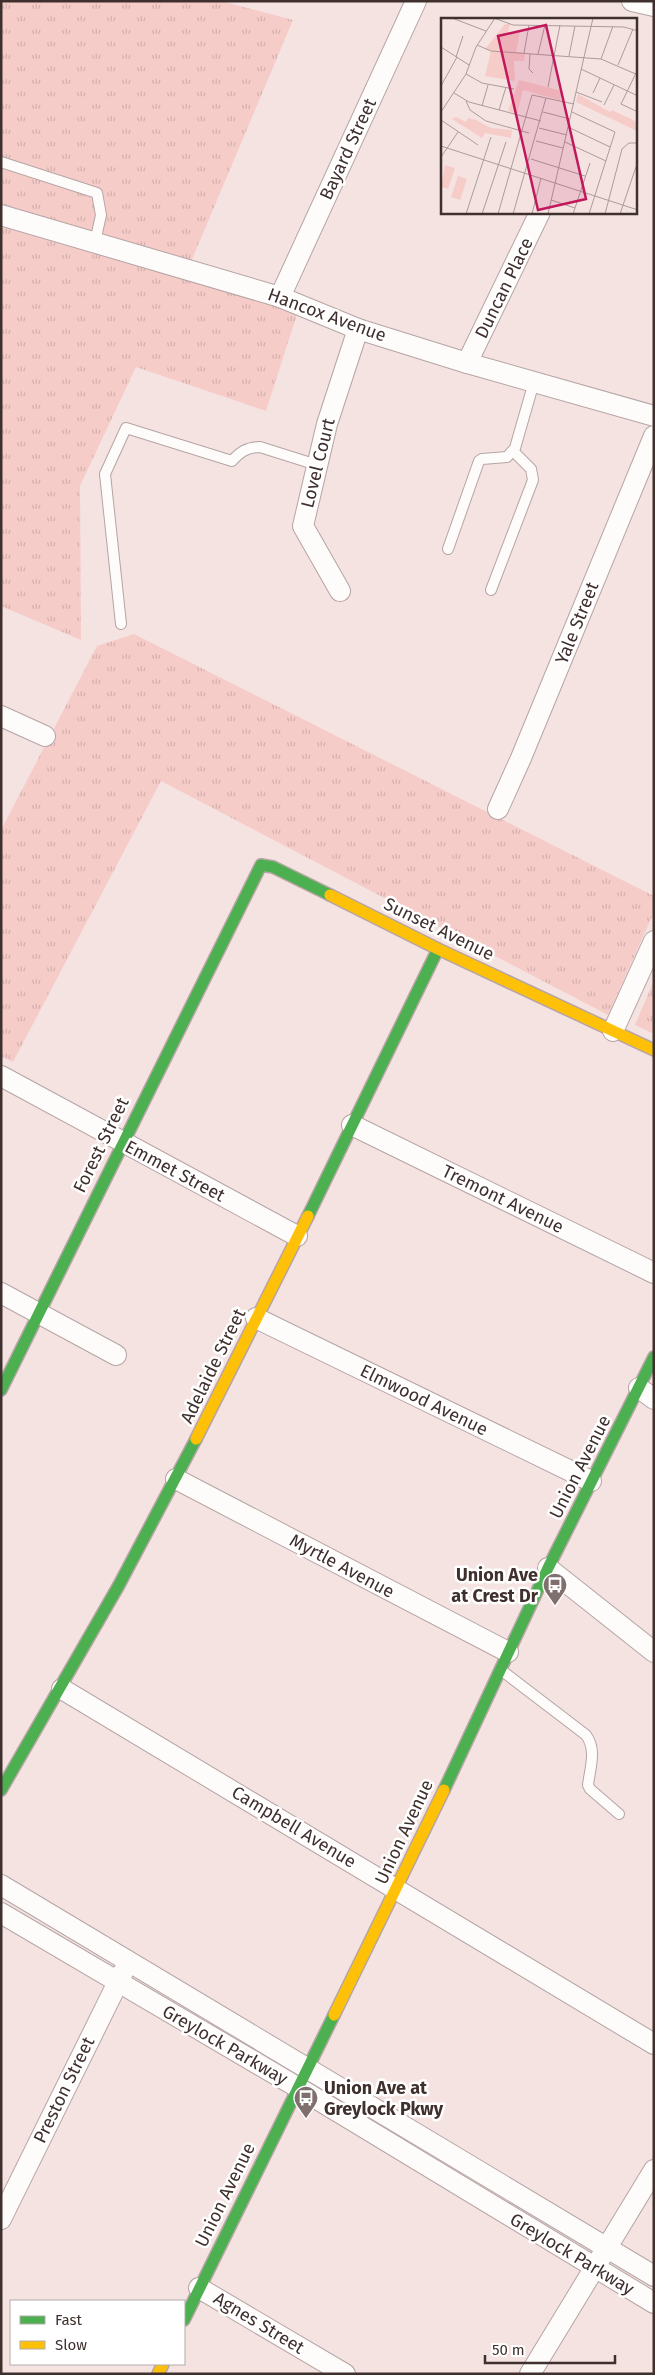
<svg xmlns="http://www.w3.org/2000/svg" width="655" height="2375" viewBox="0 0 655 2375" font-family="'Fira Sans',sans-serif">
<style>
.grass{fill:url(#grass-tufts)}
.lines{fill:none;stroke-linecap:round;stroke-linejoin:round}
.lane-casing{stroke:#b5a5a4;stroke-width:12}
.street-casing{stroke:#b5a5a4;stroke-width:22}
.fast-casing{stroke:#b5a5a4;stroke-width:14}
.slow-casing{stroke:#b5a5a4;stroke-width:14}
.lane{stroke:#fefbfb;stroke-width:10}
.street{stroke:#fefbfb;stroke-width:20}
.fast{stroke:#4caf50;stroke-width:11}
.slow{stroke:#ffc107;stroke-width:11}
.labels{text-anchor:middle;stroke-width:5;stroke-linejoin:round;paint-order:stroke}
.street-label{font-size:18px;fill:#3f302e;stroke:#fff}
.poi-label{font-size:18px;font-weight:bold;fill:#3f302e;stroke:#fff;text-anchor:end}
.inset-road{fill:none;stroke:#ac9b9a;stroke-width:1}
.view{fill:#c2185b;fill-opacity:0.15;stroke:#c2185b;stroke-width:2.5}
.inset-edge{fill:none;stroke:#3f302e;stroke-width:2.5}
</style>
<defs>
<pattern id="grass-tufts" width="24" height="20" patternUnits="userSpaceOnUse" patternTransform="scale(1.25)"><rect width="24" height="20" fill="#f6ccc9"/><path d="M3 7l-1-3M5 7V3M7 7l1-3M15 17l-1-3M17 17v-4M19 17l1-3" fill="none" stroke="#d4b0ad"/></pattern>
</defs>
<rect width="100%" height="100%" fill="#f5e3e2"/>
<!-- grass -->
<g class="grass">
<polygon points="1,1 221,1 293,20 188,269 300,305 266,411 136,367 80,486 81,640 1,606"/>
<polygon points="134,634 654,896 654,912 608,1015 161,781 13,1062 1,1056 1,830 97,646"/>
<polygon points="654,980 654,1034 635,1025"/>
</g>
<g class="lines">
<defs>
<g id="lane">
<polyline points="1,162 97,193 101,215 95,242"/>
<polyline points="448,549 479,461 482,459 507,457 515,448 534,382"/>
<polyline points="491,590 533,480 531,469 513,451"/>
<path d="M121 624 105 474 126 428 232 461C240 452 247 447 260 447L317 465"/>
<path d="M501 1670 586 1735C597 1750 590 1768 588 1785L590 1789 619 1814"/>
</g>
<g id="street">
<polyline points="632,1 654,6"/>
<polyline points="1,215 280,297 358,329 467,363 654,416"/>
<polyline points="280,297 416,1"/>
<polyline points="467,363 540,212"/>
<polyline points="340,591 303,526 327,424 358,329"/>
<polyline points="1,716 45,736"/>
<polyline points="498,809 521,758 654,436"/>
<polyline points="613,1031 654,941"/>
<polyline points="1,1076 297,1236"/>
<polyline points="352,1125 654,1273"/>
<polyline points="1,1293 116,1355"/>
<polyline points="256,1318 591,1481"/>
<polyline points="639,1388 654,1399"/>
<polyline points="176,1479 508,1652"/>
<polyline points="548,1568 654,1652"/>
<polyline points="62,1689 654,2044"/>
<polyline points="1,1885 654,2276"/>
<polyline points="1,1913 297,2087 654,2303"/>
<polyline points="1,2219 123,1972"/>
<polyline points="199,2288 345,2374"/>
<polyline points="530,2374 654,2170"/>
</g>
<g id="fast">
<polyline points="308,1216 438,949"/>
<polyline points="1,1390 261,865 273,867 330,895"/>
<polyline points="1,1790 119,1585 196,1439"/>
<polyline points="444,1790 548,1568 654,1357"/>
<polyline points="184,2320 334,2015"/>
</g>
<g id="slow">
<polyline points="330,895 438,949 654,1050"/>
<polyline points="196,1439 308,1216"/>
<polyline points="334,2015 444,1790"/>
<polyline points="158,2374 163,2364"/>
</g>
</defs>
<!-- lane casing -->
<use href="#lane" class="lane-casing"/>
<!-- street casing -->
<use href="#street" class="street-casing"/>
<!-- fast casing -->
<use href="#fast" class="fast-casing"/>
<!-- slow casing -->
<use href="#slow" class="slow-casing"/>
<!-- lane -->
<use href="#lane" class="lane"/>
<!-- street -->
<use href="#street" class="street"/>
<!-- fast -->
<use href="#fast" class="fast"/>
<!-- slow -->
<use href="#slow" class="slow"/>
</g>
<!-- icons -->
<defs>
<symbol id="bus-pin" viewBox="-11 -11 22 30"><path d="M0 17L-7.5 6A9.5 9.5 0 1 1 7.5 6Z" fill="#7f6f6d" stroke="#fff"/><path d="M-5-6H5V4H4V6H2V4H-2V6H-4V4H-5ZM-3.5-4V0h7V-4ZM-3.5 1.2v1.5H-2V1.2ZM2 1.2v1.5H3.5V1.2Z" fill="#fff"/></symbol>
</defs>
<g fill-rule="evenodd">
<use href="#bus-pin" x="541" y="1571" width="28" height="38"/>
<use href="#bus-pin" x="292" y="2084" width="28" height="38"/>
</g>
<g class="labels">
<!-- street labels -->
<g class="street-label">
<text transform="translate(348 149) rotate(-65)" y="6">Bayard Street</text>
<text transform="translate(504 288) rotate(-64)" y="6">Duncan Place</text>
<text transform="translate(327 315) rotate(20)" y="6">Hancox Avenue</text>
<text transform="translate(318 463) rotate(-76)" y="6">Lovel Court</text>
<text transform="translate(577 623) rotate(-68)" y="6">Yale Street</text>
<text transform="translate(439 929) rotate(26)" y="6">Sunset Avenue</text>
<text transform="translate(101 1145) rotate(-64)" y="6">Forest Street</text>
<text transform="translate(175 1171) rotate(28)" y="6">Emmet Street</text>
<text transform="translate(503 1199) rotate(26)" y="6">Tremont Avenue</text>
<text transform="translate(213 1366) rotate(-64)" y="6">Adelaide Street</text>
<text transform="translate(424 1400) rotate(26)" y="6">Elmwood Avenue</text>
<text transform="translate(580 1467) rotate(-63)" y="6">Union Avenue</text>
<text transform="translate(342 1566) rotate(28)" y="6">Myrtle Avenue</text>
<text transform="translate(294 1827) rotate(31)" y="6">Campbell Avenue</text>
<text transform="translate(404 1832) rotate(-65)" y="6">Union Avenue</text>
<text transform="translate(225 2045) rotate(30)" y="6">Greylock Parkway</text>
<text transform="translate(64 2090) rotate(-64)" y="6">Preston Street</text>
<text transform="translate(225 2195) rotate(-64)" y="6">Union Avenue</text>
<text transform="translate(572 2254) rotate(31)" y="6">Greylock Parkway</text>
<text transform="translate(259 2323) rotate(31)" y="6">Agnes Street</text>
</g>
<!-- poi labels -->
<g class="poi-label">
<text x="538" y="1581">Union Ave<tspan x="538" dy="21">at Crest Dr</tspan></text>
<text x="324" y="2094" text-anchor="start">Union Ave at<tspan x="324" dy="21">Greylock Pkwy</tspan></text>
</g>
</g>
<!-- overview -->
<g transform="translate(441 18)">
<rect width="196" height="196" fill="#f5e3e2"/>
<path d="M64 6H69L67 14H79L75 34 84 35 83 43H73L74 63 44 58 50 33 44 31ZM78 62 121 73 119 82 82 72 76 96 67 93ZM137 76 169 94 171 92 196 104V113L135 84ZM15 99 25 104 27 100 35 102 50 110 71 112 70 120 44 115 41 120 11 101Z" fill="#f6ccc9"/>
<path d="M4 147 14 150 7 171 0 169ZM17 158 26 161 19 182 10 179Z" fill="#f6ccc9"/>
<path class="inset-road" d="M11 0 45 13M53 0 72 7 183 9 197 13M36 27 50 33 160 41 197 57M0 29 28 47M83 35 88 7M89 36 88 51 92 55M97 36 104 7M128 38 134 8M15 39 22 18M160 41 172 8M177 47 192 11M140 51 197 78M197 51 180 86 197 94M25 56 41 65 73 71M0 68 16 39M107 69 119 7M135 74 161 84M13 75 28 84 100 103M152 75 159 60M25 83 29 92 45 103 88 115M163 87 173 67M41 88 47 67M58 92 65 69M0 94 25 56 35 29 54 0M102 94 129 101M131 94 174 114 148 196M0 102 37 127M127 109 169 129M98 110 126 117M95 123 122 130M124 124 165 143M0 128 197 192M0 139 17 114M90 141 144 158M110 182 134 190M25 196 50 119M41 196 65 124M57 196 91 77 133 86M72 196 105 80M91 196 100 160M107 196 152 0M132 196 149 145M164 196 181 131 188 125H197M179 196 197 143"/>
<path class="view" d="M105 7 145 181 97 192 57 18Z"/>
<rect width="196" height="196" class="inset-edge"/>
</g>
<!-- border -->
<rect width="655" height="2375" fill="none" stroke="#3f302e" stroke-width="5"/>
<!-- legend -->
<rect x="10" y="2300" width="175" height="65" fill="#ffffff" stroke="#b2acab"/>
<rect x="20" y="2316" width="25" height="8" fill="#4caf50" stroke="#b2acab"/>
<text x="55" y="2325" font-size="15" fill="#3f302e">Fast</text>
<rect x="20" y="2341" width="25" height="8" fill="#ffc107" stroke="#b2acab"/>
<text x="55" y="2350" font-size="15" fill="#3f302e">Slow</text>
<!-- scale -->
<path d="M485 2355v8h130v-8" fill="none" stroke="#3f302e" stroke-width="2.5"/>
<text x="492" y="2355" font-size="15" fill="#3f302e" stroke="#ffffff" stroke-width="4" paint-order="stroke">50 m</text>
</svg>
